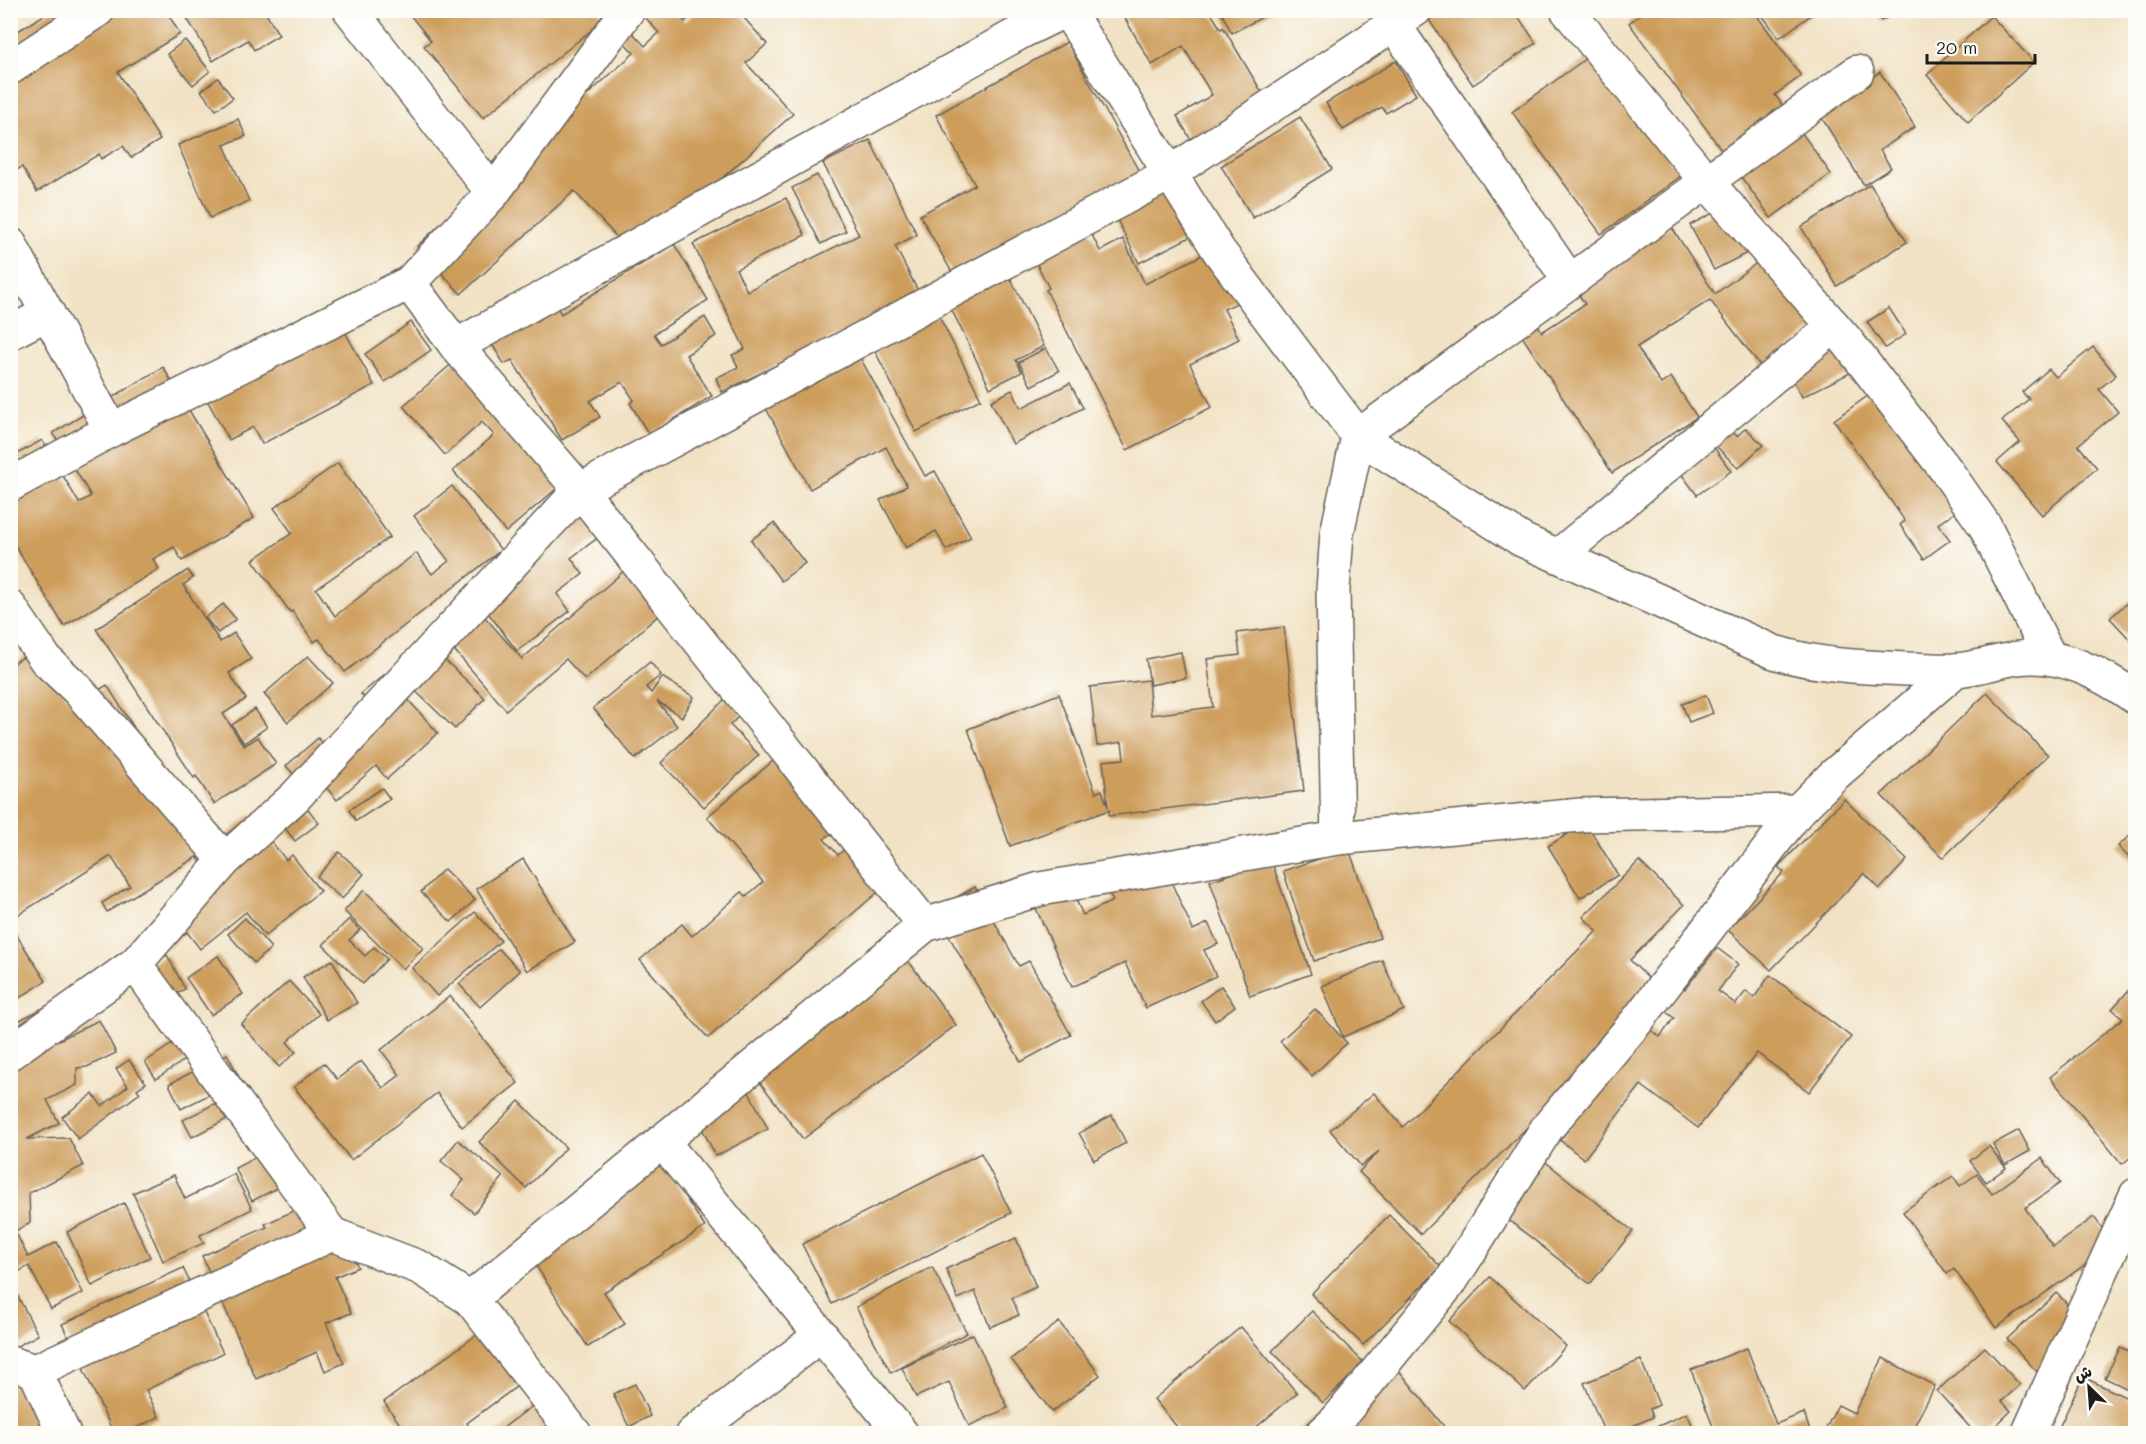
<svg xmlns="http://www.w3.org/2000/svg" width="2146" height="1444" viewBox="0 0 2146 1444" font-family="Mali,'Playpen Sans Arabic',sans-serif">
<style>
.building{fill:#cd9d5b}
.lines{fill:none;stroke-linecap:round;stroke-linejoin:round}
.street-casing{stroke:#676157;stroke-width:36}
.street{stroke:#fff;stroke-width:33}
</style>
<rect width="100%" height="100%" fill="#fdfcf7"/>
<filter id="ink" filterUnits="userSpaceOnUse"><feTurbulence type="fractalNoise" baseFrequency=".0167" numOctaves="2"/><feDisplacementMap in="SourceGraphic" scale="12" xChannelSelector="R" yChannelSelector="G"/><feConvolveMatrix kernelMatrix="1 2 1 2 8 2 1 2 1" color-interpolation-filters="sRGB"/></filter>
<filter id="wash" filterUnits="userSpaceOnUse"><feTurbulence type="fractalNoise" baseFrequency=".008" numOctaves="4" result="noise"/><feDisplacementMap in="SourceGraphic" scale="24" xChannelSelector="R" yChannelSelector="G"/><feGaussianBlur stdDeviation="1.35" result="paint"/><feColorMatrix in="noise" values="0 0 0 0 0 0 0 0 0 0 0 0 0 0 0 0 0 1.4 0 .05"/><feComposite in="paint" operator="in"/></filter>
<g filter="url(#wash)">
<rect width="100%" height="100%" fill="#f1e2c5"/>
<g id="blocks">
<!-- building -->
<g class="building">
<polygon points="52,10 175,10 168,14 180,34 118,72 160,140 131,158 123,146 101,159 99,154 37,192 22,167 13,172 10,168 10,36"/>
<polygon points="182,10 264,10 279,35 254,50 248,40 213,61"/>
<polygon points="406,10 597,10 605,19 483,118 424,46 431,41"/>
<polygon points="639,10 674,10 685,22 697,10 737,10 767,44 746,63 793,114 635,257 574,191 461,294 417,246 481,187 474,179 576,86 586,96 634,53 618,36 627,27 645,46 659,33"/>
<polygon points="1120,10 1209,10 1221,29 1223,27 1267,101 1194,145 1177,116 1212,95 1183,46 1152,65"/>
<polygon points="1220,10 1276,10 1232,33"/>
<polygon points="1443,10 1460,10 1463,15 1470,10 1514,10 1536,43 1473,85 1429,20"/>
<polygon points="1647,10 1818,10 1779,38 1762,15 1758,17 1801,76 1775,95 1831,174 1771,218 1629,23"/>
<polygon points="1876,10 1901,10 1881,21"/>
<polygon points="1991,16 2034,62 1968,122 1927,75"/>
<polygon points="185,40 210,71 193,85 167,54"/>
<polygon points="1067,42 1141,175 955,278 920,215 975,185 936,115"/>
<polygon points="1592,54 1681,176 1601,234 1512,112"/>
<polygon points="1396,61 1416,95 1386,113 1382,107 1343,130 1326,103"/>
<polygon points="1880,72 1915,127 1880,150 1891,168 1864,185 1818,112"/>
<polygon points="218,78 233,98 216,110 201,91"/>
<polygon points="1300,117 1332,169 1253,218 1221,166"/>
<polygon points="238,119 246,136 224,145 249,201 210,218 178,145"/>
<polygon points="870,140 917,235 895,246 920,295 722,392 716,378 738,367 732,355 745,349 693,244 786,198 805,235 736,269 747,291 859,235 823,163"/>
<polygon points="1165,168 1198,233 1139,263 1106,198"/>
<polygon points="817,175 846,231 821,244 792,188"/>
<polygon points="1870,184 1907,242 1837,286 1801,227"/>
<polygon points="1732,203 1755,249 1714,270 1690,225"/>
<polygon points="1083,217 1100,251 1123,239 1145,284 1214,249 1241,301 1224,309 1239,339 1190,364 1212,407 1127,450 1046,290 1049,288 1027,245"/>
<polygon points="1671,226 1715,294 1774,250 1826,319 1762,368 1710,300 1637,347 1661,384 1671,377 1697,417 1612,473 1516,327 1532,316 1542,332 1585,304 1573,286"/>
<polygon points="674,244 708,300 654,334 661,344 705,317 716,336 686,355 712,396 649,435 630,403 634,400 622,382 590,401 600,417 562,440 512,360 504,364 487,336 551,297 561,314"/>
<polygon points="1004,265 1044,346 1016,360 1022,372 990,388 946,298"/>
<polygon points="1889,308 1906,334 1885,348 1867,322"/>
<polygon points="939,316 981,399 916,432 874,349"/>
<polygon points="337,317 374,385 262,444 253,427 229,440 201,389"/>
<polygon points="411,322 431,350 385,382 365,354"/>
<polygon points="1849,341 1862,367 1802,397 1789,371"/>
<polygon points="2093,347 2116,375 2099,389 2118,412 2078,445 2097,468 2042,515 1997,462 2020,442 2002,421 2029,399 2022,392 2049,369 2056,377"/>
<polygon points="1046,348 1059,371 1031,386 1019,362"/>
<polygon points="856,350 925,476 935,471 971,537 946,550 936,531 906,548 880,500 907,486 886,447 810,489 762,401"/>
<polygon points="463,354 570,477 506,532 453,471 494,435 482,422 445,455 403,406"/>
<polygon points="163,367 254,518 182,561 174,547 153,559 159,569 64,626 10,537 10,458 42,440 79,503 91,496 53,433"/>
<polygon points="1070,383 1083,408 1013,444 991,401 1012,390 1021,408"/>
<polygon points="1883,385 1967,504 1938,524 1950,540 1924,559 1900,525 1905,521 1834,420"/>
<polygon points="1720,418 1737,436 1746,428 1763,445 1738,468 1704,434"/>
<polygon points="1705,435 1731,471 1697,495 1671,460"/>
<polygon points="338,463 390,537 316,589 335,616 416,553 432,574 449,561 414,516 452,486 501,550 345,672 319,639 314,642 292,611 290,612 253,560 292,533 274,508"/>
<polygon points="573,502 600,536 571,558 583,574 557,594 570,611 517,651 483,606"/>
<polygon points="774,523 805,563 781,581 751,540"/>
<polygon points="188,570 193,578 183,585 220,642 234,633 251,659 229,673 246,699 223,714 244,746 258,737 276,764 214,804 196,776 194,778 96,629"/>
<polygon points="624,571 661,613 585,680 566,659 506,710 436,629 469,599 522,659"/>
<polygon points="2136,595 2136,646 2110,618"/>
<polygon points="223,604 236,619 218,633 205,618"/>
<polygon points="1284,627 1304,791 1109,816 1109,810 1010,846 968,729 1059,694 1096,793 1102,790 1108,807 1103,761 1124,759 1122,742 1097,746 1090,687 1148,680 1151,715 1213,707 1207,659 1240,655 1237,633"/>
<polygon points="429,645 485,698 455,729 400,676"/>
<polygon points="37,649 73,706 107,685 210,848 250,815 286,860 292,855 320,891 265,936 246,912 200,949 187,932 165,950 213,877 198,858 208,850 107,912 102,903 130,886 111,856 10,920 10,665"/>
<polygon points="1181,652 1186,678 1150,685 1146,659"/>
<polygon points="308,656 333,683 288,722 264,694"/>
<polygon points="650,662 661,675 646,687 651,693 662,677 694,697 682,717 657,701 677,726 635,759 593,708"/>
<polygon points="385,674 438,733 387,779 376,766 337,800 324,785 313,795 286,766 318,738 330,752 377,711 361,694"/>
<polygon points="1987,693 2048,755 1943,858 1881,795"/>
<polygon points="730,694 745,710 730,725 759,755 704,807 661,763"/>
<polygon points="1706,695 1713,713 1689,722 1682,704"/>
<polygon points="255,709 267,727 244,743 232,725"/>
<polygon points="774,760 835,830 824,839 838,855 850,844 885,886 708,1038 640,960 682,924 692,936 742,892 746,896 763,882 707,817"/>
<polygon points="382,788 390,799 356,821 349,810"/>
<polygon points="294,791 319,823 295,841 270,809"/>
<polygon points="1844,799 1907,860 1880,889 1864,873 1771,970 1728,930 1784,872 1778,867"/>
<polygon points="1586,823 1618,875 1580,898 1548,846"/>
<polygon points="2136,830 2136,865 2118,846"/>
<polygon points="1349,849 1380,938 1314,961 1283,871"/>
<polygon points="339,852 364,874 342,899 317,877"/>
<polygon points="523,859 575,942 527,971 476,889"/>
<polygon points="1271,860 1311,974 1250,996 1210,881"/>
<polygon points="1639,861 1684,905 1630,960 1662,992 1421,1234 1359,1172 1379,1151 1361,1166 1330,1130 1374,1093 1403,1127 1597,931 1583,917"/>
<polygon points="1163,864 1193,930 1208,923 1218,944 1204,950 1216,976 1146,1008 1125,963 1072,987 1027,889 1063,872 1083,915 1113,901 1107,889"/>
<polygon points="444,869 475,900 451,922 421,892"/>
<polygon points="975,887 1019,966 1029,961 1071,1035 1021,1062 934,910"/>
<polygon points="364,890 423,948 403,969 344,911"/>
<polygon points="475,912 501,941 437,996 412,968"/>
<polygon points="245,918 271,948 254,963 228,934"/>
<polygon points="349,919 360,930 349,940 365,956 374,947 387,959 363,984 323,945"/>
<polygon points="10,925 46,981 10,1004"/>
<polygon points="1717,948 1738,964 1718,991 1736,1004 1746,991 1754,998 1770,975 1851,1037 1809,1092 1757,1053 1698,1128 1641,1085 1584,1159 1560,1140 1647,1027 1660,1037 1674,1018 1656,1004 1674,981 1685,989"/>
<polygon points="499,949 520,971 480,1007 459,984"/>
<polygon points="901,951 956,1025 803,1139 743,1060"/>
<polygon points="167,955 185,989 161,1002 142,968"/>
<polygon points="218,956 243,994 211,1015 186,978"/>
<polygon points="332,960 357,1003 327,1020 303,977"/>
<polygon points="1382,960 1404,1010 1343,1037 1322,986"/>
<polygon points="289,981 319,1014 287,1042 296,1052 279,1067 241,1024"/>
<polygon points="2136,982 2136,1029 2131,1025 2136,1031 2136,1153 2122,1164 2050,1077 2123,1018 2112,1009"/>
<polygon points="1221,986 1235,1006 1215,1021 1201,1001"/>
<polygon points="81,989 45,1047 99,1020 116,1053 87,1067 77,1068 77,1085 47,1100 59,1123 27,1139 69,1138 83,1166 29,1193 30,1223 15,1231 28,1257 57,1242 83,1293 51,1309 29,1266 10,1276 10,1025"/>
<polygon points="450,996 518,1083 462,1127 437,1093 351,1160 294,1087 324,1063 337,1079 361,1061 383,1088 400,1075 381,1050"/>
<polygon points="1315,1009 1347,1043 1312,1076 1280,1041"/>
<polygon points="181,1038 192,1055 156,1079 145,1062"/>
<polygon points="227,1054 240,1079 181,1109 169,1084"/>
<polygon points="129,1060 146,1083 137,1089 140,1093 78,1139 62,1117 93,1094 102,1106 128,1086 116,1069"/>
<polygon points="746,1086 768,1129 716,1156 694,1113"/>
<polygon points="247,1087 256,1104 192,1137 183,1120"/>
<polygon points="519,1101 566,1148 526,1188 479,1142"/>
<polygon points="1112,1115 1126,1143 1094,1160 1079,1133"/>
<polygon points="2019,1130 2030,1151 2005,1165 1993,1144"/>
<polygon points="458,1140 503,1177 474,1213 452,1195 464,1180 441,1161"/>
<polygon points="278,1146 295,1179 252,1201 235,1168"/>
<polygon points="1989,1146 2006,1168 1986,1182 1970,1161"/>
<polygon points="981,1153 1011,1213 832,1304 802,1244"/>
<polygon points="657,1155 705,1227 604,1292 625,1324 588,1347 524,1247"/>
<polygon points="1538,1156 1633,1231 1590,1284 1496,1210"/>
<polygon points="2042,1158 2060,1183 2025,1208 2053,1247 2094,1217 2114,1244 1996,1328 1954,1269 1947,1274 1903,1212 1953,1176 1960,1186 1977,1174 1992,1194"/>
<polygon points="234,1174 252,1209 200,1235 204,1243 163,1261 133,1193 174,1175 185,1199"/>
<polygon points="326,1196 358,1267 335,1277 351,1313 326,1323 344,1363 325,1371 317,1352 256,1379 202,1256 267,1227 265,1224"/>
<polygon points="124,1203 150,1257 92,1286 67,1232"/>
<polygon points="1389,1215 1441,1267 1363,1345 1311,1294"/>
<polygon points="1016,1238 1036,1287 1012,1298 1019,1315 990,1327 975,1291 958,1299 946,1269"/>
<polygon points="932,1267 967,1333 891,1373 856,1307"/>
<polygon points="183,1268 223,1353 146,1390 159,1417 123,1434 114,1434 62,1324"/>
<polygon points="1490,1277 1566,1346 1525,1391 1449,1321"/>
<polygon points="10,1281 38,1335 10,1350"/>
<polygon points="2057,1293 2089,1329 2039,1374 2007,1339"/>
<polygon points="1312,1311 1364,1363 1323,1403 1272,1351"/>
<polygon points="500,1318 539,1370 467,1423 474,1434 407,1434 384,1402"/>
<polygon points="1059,1322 1100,1375 1052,1412 1011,1359"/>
<polygon points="1241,1327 1297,1393 1248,1434 1183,1434 1154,1399"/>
<polygon points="973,1334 1008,1408 969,1426 949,1382 916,1397 902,1368"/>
<polygon points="1985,1347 2020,1385 2002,1401 2011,1411 1987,1434 1976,1434 1937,1391"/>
<polygon points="1747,1348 1776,1424 1804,1413 1811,1434 1716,1434 1691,1370"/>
<polygon points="2120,1348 2136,1355 2136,1393 2105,1378"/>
<polygon points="1389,1358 1450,1434 1295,1434"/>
<polygon points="1883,1358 1935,1386 1910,1434 1823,1434 1838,1405 1854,1413"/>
<polygon points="1641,1360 1659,1405 1650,1409 1653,1417 1614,1434 1605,1434 1584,1383"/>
<polygon points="52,1372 71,1434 10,1434 10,1386"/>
<polygon points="2083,1377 2136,1402 2136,1434 2056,1434"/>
<polygon points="635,1384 650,1416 629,1427 613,1394"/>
<polygon points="544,1397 570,1434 495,1434"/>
<polygon points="1687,1413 1696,1434 1641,1434"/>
</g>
</g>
</g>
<g filter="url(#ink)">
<use href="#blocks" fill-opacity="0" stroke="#676157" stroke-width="1.5"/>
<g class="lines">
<defs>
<g id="street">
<polyline points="350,10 493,193"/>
<path d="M1067 10 1219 251 1358 436 1522 540 1774 652C1820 666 1861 667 1909 669 1924 669 1940 671 1955 670 1976 669 1997 661 2018 658 2061 652 2102 674 2136 698"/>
<polyline points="1567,10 1706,181 1846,340 1946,470 1985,526 2050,658"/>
<polyline points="1394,25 1569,280"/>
<polyline points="10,68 98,10"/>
<polyline points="10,244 111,430"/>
<polyline points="409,283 456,346 580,490 925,925"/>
<polyline points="10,333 48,313"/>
<polyline points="456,346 1021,32 1066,10"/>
<polyline points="10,485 111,430 409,283 493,193 628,10"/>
<polyline points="1558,556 1834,326"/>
<polyline points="10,607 46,660 77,689 225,860"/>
<polyline points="1338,838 1333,590 1337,533 1358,436 1857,72"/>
<polyline points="135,964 332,1234 421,1268 470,1299 575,1434"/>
<polyline points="10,1053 135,964 225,860 295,797 580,490 1169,174 1415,10"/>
<polyline points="662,1141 902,1434"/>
<polyline points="470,1299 925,925 1040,889 1338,838 1580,815 1798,811"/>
<polyline points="10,1363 35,1371 64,1434"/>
<polyline points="35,1371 332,1234"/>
<polyline points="692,1434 821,1335"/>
<polyline points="1322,1434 1337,1420 1451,1281 1547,1128 1637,1021 1798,811 1833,776 1956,670"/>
<polyline points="2028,1434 2136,1195"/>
</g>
</defs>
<!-- street casing -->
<use href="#street" class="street-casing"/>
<!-- street -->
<use href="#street" class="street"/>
</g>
</g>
<!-- margin -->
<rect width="2146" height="1444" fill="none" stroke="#fdfcf7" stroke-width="36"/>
<!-- north arrow -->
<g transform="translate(2089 1387) rotate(335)" stroke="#fdfcf7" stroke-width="4.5" paint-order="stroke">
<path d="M0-4.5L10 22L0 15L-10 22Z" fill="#1c1c1c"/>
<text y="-9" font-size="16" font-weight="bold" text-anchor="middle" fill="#1c1c1c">ش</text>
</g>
<!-- scale -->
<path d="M1927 54v9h108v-9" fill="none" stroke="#1c1c1c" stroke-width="3"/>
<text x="1936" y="54" font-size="18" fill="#1c1c1c" stroke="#fdfcf7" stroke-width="4.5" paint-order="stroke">20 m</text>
</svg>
